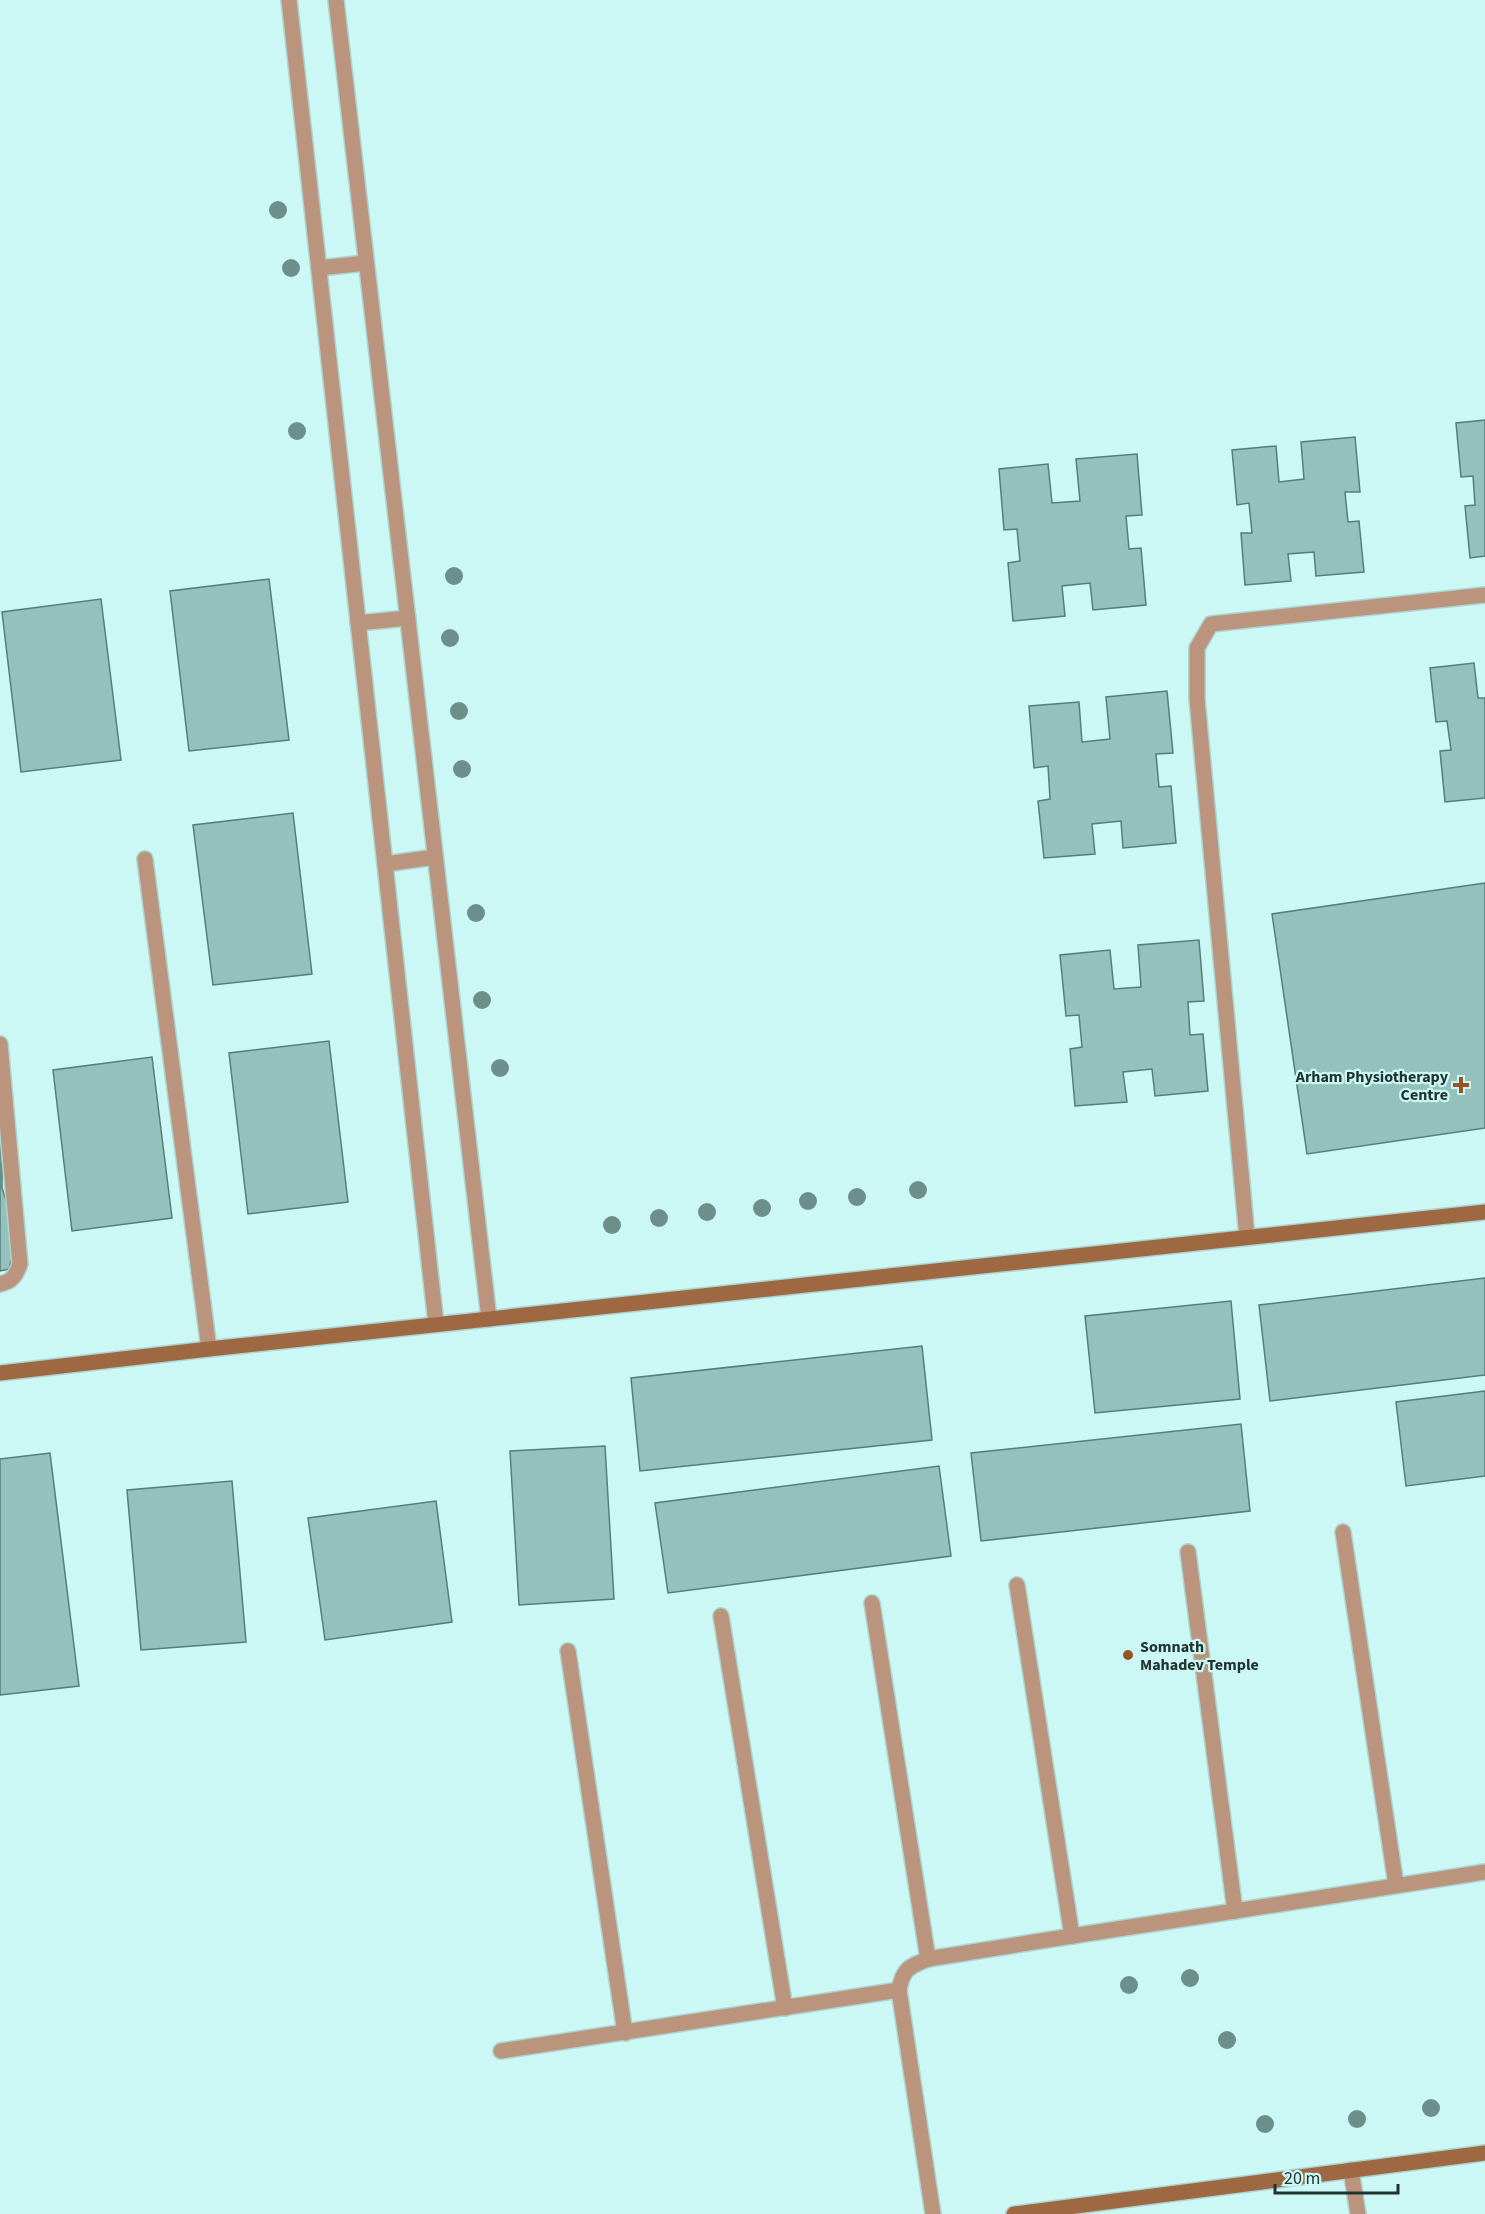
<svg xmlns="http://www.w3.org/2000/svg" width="1485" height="2214" viewBox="0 0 1485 2214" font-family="'Source Sans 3',sans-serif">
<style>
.building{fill:#95c1bc;stroke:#547e7a;stroke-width:1.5}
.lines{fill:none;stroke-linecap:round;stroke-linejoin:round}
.street-casing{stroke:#acd5d1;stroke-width:18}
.secondary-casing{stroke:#acd5d1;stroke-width:18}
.street{stroke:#ba947c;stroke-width:15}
.secondary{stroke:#9e6843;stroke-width:15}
.tree{fill:#6d8f8c}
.poi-dot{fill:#965522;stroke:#cbf8f4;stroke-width:2}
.labels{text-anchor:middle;stroke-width:4.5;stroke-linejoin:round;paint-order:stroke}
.poi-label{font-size:16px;font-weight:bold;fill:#213331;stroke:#cbf8f4;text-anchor:end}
</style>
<rect width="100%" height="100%" fill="#cbf8f4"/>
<!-- building -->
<g class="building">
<polygon points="1485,420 1485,556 1470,558 1465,506 1475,505 1473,476 1461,477 1456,423"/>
<polygon points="1355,437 1360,492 1345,492 1348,522 1359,521 1364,572 1316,576 1314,552 1288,554 1291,581 1245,585 1241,533 1252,533 1249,503 1237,505 1232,450 1276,446 1279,482 1304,479 1301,442"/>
<polygon points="1137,454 1142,515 1126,516 1129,549 1141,548 1146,605 1093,610 1090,583 1062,586 1065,616 1013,621 1008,563 1020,561 1017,529 1004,530 999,469 1048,464 1052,503 1080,501 1076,459"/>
<polygon points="269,579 289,740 189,751 170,591"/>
<polygon points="101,599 121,760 21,772 2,612"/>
<polygon points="1474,663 1478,698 1485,698 1485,798 1445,802 1440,751 1451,750 1447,721 1436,722 1430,668"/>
<polygon points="1167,691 1173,753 1156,754 1159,787 1171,786 1176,843 1123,848 1121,821 1092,824 1095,854 1044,858 1038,801 1050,799 1048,766 1034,768 1029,706 1079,702 1082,742 1110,739 1106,697"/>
<polygon points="293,813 312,974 213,985 193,825"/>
<polygon points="1485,883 1485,1128 1307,1154 1272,914"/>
<polygon points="1199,940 1204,1001 1188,1002 1190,1035 1203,1034 1208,1091 1155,1096 1152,1069 1123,1072 1127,1102 1075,1106 1070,1049 1082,1047 1079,1015 1066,1016 1060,955 1110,950 1114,989 1141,987 1138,945"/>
<polygon points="329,1041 348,1202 248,1214 229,1053"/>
<polygon points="152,1057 172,1218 72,1231 53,1070"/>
<polygon points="0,1128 7,1133 9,1149 2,1163 2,1188 10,1213 15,1246 9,1269 0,1271"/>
<polygon points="1485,1278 1485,1375 1270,1401 1259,1305"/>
<polygon points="1231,1301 1240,1399 1095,1413 1085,1316"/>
<polygon points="922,1346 932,1440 640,1471 631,1378"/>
<polygon points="1485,1391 1485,1476 1406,1486 1396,1402"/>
<polygon points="1241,1424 1250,1511 981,1541 971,1453"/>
<polygon points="605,1446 614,1599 519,1605 510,1451"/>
<polygon points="50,1453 79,1686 0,1695 0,1459"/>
<polygon points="939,1466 951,1556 668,1593 655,1503"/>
<polygon points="232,1481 246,1642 141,1650 127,1490"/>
<polygon points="436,1501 452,1622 325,1640 308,1518"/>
</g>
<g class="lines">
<defs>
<g id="street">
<polyline points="289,0 436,1324"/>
<polyline points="336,0 489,1319"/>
<polyline points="319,268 366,263"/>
<polyline points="358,623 408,618"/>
<polyline points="145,859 209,1349"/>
<polyline points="385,864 435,857"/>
<path d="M0 1044 20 1264C16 1275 12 1282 0 1284"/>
<polyline points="1247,1237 1197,699 1197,648 1211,624 1485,595"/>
<polyline points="1343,1532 1396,1885"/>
<polyline points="1188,1552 1235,1911 1485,1872"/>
<polyline points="872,1603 928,1959"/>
<polyline points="721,1616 785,2008"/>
<polyline points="568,1651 625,2033"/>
<polyline points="1072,1936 1235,1911"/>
<polyline points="501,2051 899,1990"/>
<polyline points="1351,2170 1358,2214"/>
<path d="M933 2214 899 1990C903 1969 908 1967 928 1959L1072 1936 1017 1585"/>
</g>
<g id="secondary">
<polyline points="0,1373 209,1349 1485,1212"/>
<polyline points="1014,2214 1485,2153"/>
</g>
</defs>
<!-- street casing -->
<use href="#street" class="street-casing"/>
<!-- secondary casing -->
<use href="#secondary" class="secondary-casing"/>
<!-- street -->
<use href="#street" class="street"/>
<!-- secondary -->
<use href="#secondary" class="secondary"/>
</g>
<!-- trees -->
<g class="tree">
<circle cx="278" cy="210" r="9"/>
<circle cx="291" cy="268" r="9"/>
<circle cx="297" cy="431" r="9"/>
<circle cx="454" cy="576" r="9"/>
<circle cx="450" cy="638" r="9"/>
<circle cx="459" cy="711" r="9"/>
<circle cx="462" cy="769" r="9"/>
<circle cx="476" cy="913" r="9"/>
<circle cx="482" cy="1000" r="9"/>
<circle cx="500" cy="1068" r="9"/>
<circle cx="918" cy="1190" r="9"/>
<circle cx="857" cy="1197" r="9"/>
<circle cx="808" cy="1201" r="9"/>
<circle cx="762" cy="1208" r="9"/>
<circle cx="707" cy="1212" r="9"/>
<circle cx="659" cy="1218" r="9"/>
<circle cx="612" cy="1225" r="9"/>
<circle cx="1190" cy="1978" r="9"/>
<circle cx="1129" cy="1985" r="9"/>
<circle cx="1227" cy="2040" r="9"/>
<circle cx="1431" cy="2108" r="9"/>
<circle cx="1357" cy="2119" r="9"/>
<circle cx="1265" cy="2124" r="9"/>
</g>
<!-- markers -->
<g class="poi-dot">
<path d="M1458 1076h6v6h6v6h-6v6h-6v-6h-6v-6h6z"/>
<circle cx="1128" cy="1655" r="6"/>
</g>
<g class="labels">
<!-- poi labels -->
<g class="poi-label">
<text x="1448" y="1082">Arham Physiotherapy<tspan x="1448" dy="18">Centre</tspan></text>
<text x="1140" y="1652" text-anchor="start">Somnath<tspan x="1140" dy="18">Mahadev Temple</tspan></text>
</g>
</g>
<!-- scale -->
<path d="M1275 2184v9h123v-9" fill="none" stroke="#213331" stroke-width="3"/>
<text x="1284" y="2184" font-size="18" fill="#213331" stroke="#cbf8f4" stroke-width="4.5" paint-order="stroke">20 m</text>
</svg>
